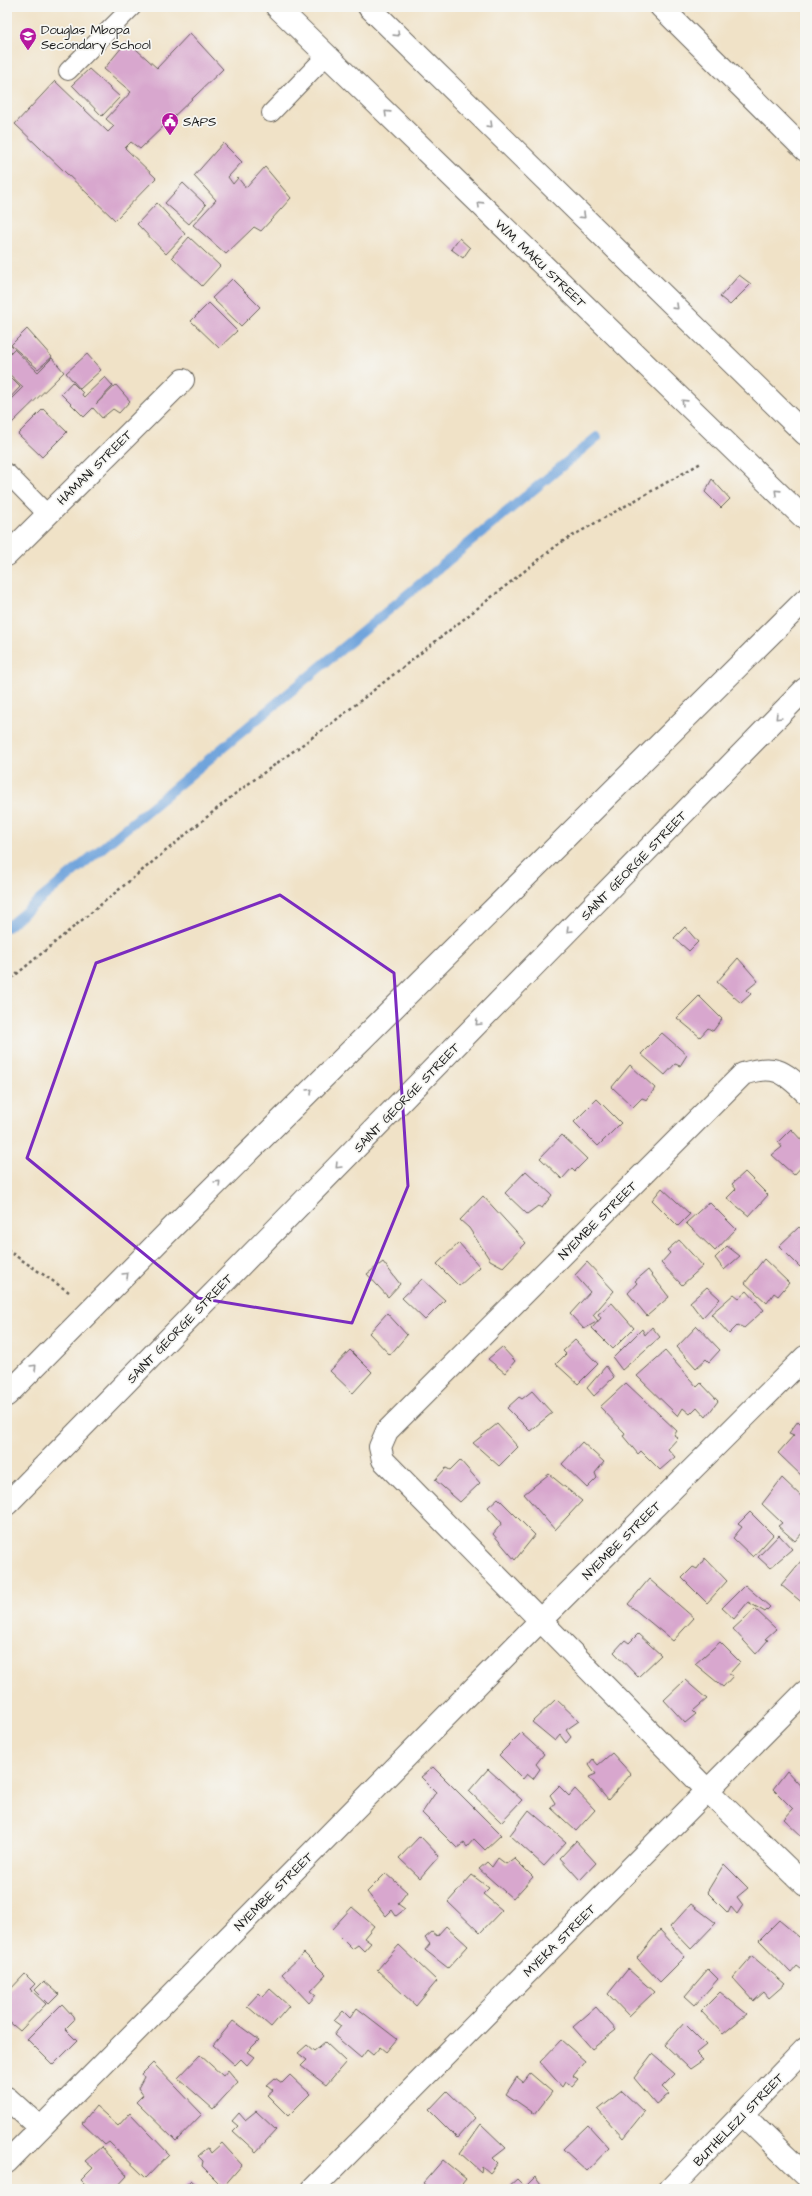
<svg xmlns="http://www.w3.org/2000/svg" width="812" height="2196" viewBox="0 0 812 2196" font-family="'Architects Daughter',sans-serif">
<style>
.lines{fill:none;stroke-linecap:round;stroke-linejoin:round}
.stream{stroke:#6ea3db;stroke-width:10}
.building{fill:#d8a7ce}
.lane-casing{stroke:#666158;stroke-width:20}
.street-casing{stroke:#666158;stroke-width:24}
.secondary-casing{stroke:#666158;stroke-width:24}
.path{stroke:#666158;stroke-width:2.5;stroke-dasharray:3 3;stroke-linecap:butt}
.lane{stroke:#fff;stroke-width:18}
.street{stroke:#fff;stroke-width:22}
.secondary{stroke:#fff;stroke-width:22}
.oneway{stroke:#999}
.marked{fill:none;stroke:#7b2cbf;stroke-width:3;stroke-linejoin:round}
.labels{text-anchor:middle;stroke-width:3.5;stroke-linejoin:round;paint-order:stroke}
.poi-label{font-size:13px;fill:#1c1c1c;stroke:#f6f6f2;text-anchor:start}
.street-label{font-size:13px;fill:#1c1c1c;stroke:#f6f6f2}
</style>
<rect width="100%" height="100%" fill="#f6f6f2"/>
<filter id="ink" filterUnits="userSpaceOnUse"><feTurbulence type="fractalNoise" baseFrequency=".025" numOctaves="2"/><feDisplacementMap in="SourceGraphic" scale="8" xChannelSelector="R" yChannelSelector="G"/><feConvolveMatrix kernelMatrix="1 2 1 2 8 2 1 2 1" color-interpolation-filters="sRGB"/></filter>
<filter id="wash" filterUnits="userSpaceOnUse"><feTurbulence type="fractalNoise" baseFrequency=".012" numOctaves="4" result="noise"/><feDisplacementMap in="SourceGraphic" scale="16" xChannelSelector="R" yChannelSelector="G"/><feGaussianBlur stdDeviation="0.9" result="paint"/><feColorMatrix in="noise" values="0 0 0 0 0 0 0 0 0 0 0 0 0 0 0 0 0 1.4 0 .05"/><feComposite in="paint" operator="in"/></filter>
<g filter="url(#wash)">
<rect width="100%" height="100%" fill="#f0e2c7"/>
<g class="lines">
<!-- stream -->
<polyline class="stream" points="7,927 597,437"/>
</g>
<g id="blocks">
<!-- building -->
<g class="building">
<polygon points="190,33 223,69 140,149 131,142 125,148 156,178 115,220 15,124 55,81 108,132 114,126 106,119 131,92 104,69 127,41 157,68"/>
<polygon points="89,69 120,97 102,116 72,85"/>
<polygon points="223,143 242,162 228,177 233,184 238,178 246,188 265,167 291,198 261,231 254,227 226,254 193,225 216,200 194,176"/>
<polygon points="183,183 206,205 189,224 165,203"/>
<polygon points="157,203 185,234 166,254 137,224"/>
<polygon points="189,237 220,266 202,286 172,257"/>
<polygon points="459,238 470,248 463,258 451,249"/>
<polygon points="739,275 751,284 730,305 720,297"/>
<polygon points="232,279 260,307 241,326 212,298"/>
<polygon points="209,303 237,331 219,348 191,321"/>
<polygon points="27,329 52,357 38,369 11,345"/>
<polygon points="14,349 38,372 52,358 64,372 10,425 7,422 7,403 23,387 7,372 7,356"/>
<polygon points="87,354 101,370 80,389 66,373"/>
<polygon points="7,374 20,387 7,401"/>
<polygon points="105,377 113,386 96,404 116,385 130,401 119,413 113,409 102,418 93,408 84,417 61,394 72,382 83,393 82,395 84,397"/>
<polygon points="43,409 67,432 42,457 18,434"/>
<polygon points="712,479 730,499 721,508 705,492"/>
<polygon points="685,927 698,942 689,951 674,938"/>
<polygon points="738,958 758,981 747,990 751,994 741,1003 717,982"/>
<polygon points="699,996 722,1019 713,1031 708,1028 700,1037 677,1018"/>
<polygon points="662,1033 687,1055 680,1066 675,1064 665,1075 641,1054"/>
<polygon points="630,1065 655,1088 647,1100 642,1098 633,1107 612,1087"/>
<polygon points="597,1099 621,1123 598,1146 574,1122"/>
<polygon points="791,1129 805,1144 805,1163 794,1175 772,1155 782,1147 778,1142"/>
<polygon points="562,1135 587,1159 575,1171 572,1168 562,1179 540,1158"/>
<polygon points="526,1171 552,1195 542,1208 538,1206 527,1214 505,1193"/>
<polygon points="745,1172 768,1195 749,1216 727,1198 736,1189 732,1184"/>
<polygon points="662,1188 690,1214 678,1226 652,1200"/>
<polygon points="483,1196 526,1243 503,1267 490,1260 469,1228 460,1220"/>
<polygon points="709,1202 736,1229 715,1251 686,1223"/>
<polygon points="799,1227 805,1232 805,1261 800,1267 779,1246"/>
<polygon points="679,1240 703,1266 682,1285 661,1263 670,1253 667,1250"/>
<polygon points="459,1243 480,1267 459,1286 437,1264"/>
<polygon points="727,1246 740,1256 724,1270 715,1258"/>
<polygon points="764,1259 789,1283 778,1296 774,1293 767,1303 745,1283"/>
<polygon points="383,1262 400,1284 388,1297 367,1274"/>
<polygon points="587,1262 614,1291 593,1315 598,1321 584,1329 570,1314 590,1292 575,1275"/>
<polygon points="648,1270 669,1297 647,1316 628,1293 637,1283 635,1281"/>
<polygon points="422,1279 445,1300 425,1320 402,1298"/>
<polygon points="707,1287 720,1299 702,1318 690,1302"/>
<polygon points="747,1291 764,1310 744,1328 738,1325 729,1334 711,1314 734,1294 739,1298"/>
<polygon points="612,1303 634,1328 613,1349 592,1328 601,1318 598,1314"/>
<polygon points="387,1313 407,1335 390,1355 369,1333"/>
<polygon points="697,1326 720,1350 709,1362 706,1359 696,1368 677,1347"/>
<polygon points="652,1327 660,1337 622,1370 613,1358 642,1329 645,1335"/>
<polygon points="575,1340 598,1364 578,1384 556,1364 566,1354 563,1351"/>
<polygon points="502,1347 515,1361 505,1373 488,1359"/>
<polygon points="350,1350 372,1372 353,1393 330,1371"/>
<polygon points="665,1351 697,1387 701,1383 718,1401 706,1417 697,1407 690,1414 683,1408 678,1416 637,1376"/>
<polygon points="606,1366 614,1377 594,1396 587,1388"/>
<polygon points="626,1383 677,1431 674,1435 678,1438 668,1449 675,1457 660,1470 641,1451 638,1454 623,1436 625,1433 600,1407"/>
<polygon points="532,1391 552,1413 530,1431 507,1408 519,1397 522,1399"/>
<polygon points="798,1421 805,1428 805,1479 778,1453 794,1435 789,1433"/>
<polygon points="497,1424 518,1447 499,1466 473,1443"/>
<polygon points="582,1442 604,1462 595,1473 597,1478 587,1488 562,1464"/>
<polygon points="460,1460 480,1483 460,1502 435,1480 446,1468 450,1470"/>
<polygon points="549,1474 582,1501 555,1530 524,1494"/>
<polygon points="782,1478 805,1500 805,1530 795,1541 778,1526 782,1523 762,1504"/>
<polygon points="498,1498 535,1535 515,1560 493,1534 502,1523 488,1507"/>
<polygon points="750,1512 773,1535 753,1557 733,1538 742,1527 738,1524"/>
<polygon points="779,1535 792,1549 770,1568 758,1557"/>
<polygon points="705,1558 727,1581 707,1603 682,1578 693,1567 697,1569"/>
<polygon points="801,1561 805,1565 805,1605 781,1585"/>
<polygon points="649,1579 694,1618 673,1641 628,1604"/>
<polygon points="745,1585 770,1607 765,1612 748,1602 734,1619 722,1608"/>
<polygon points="755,1609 776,1629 765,1639 768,1640 756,1654 733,1629"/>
<polygon points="638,1634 661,1655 638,1677 614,1652 625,1640 629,1643"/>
<polygon points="720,1642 740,1662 729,1674 733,1676 723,1687 695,1664"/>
<polygon points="685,1680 707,1699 693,1711 696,1714 685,1723 664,1700"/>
<polygon points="556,1699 579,1721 566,1730 571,1737 566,1743 560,1735 555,1741 532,1722"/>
<polygon points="521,1733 544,1754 536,1764 540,1769 533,1779 527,1774 523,1779 499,1755"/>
<polygon points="612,1753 631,1774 608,1800 589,1777 596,1774 589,1764 593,1759 598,1765"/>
<polygon points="433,1767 501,1835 485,1850 474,1839 467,1847 464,1843 457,1848 422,1813 436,1792 421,1777"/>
<polygon points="488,1769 522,1800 501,1822 469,1791"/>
<polygon points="787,1771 805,1791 805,1839 784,1819 793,1809 773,1789"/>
<polygon points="559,1786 569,1796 575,1789 595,1810 576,1831 551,1808 555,1803 550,1795"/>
<polygon points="529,1810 566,1842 544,1866 510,1835"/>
<polygon points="420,1836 439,1856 420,1878 399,1858"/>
<polygon points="576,1841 596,1863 580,1880 560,1858"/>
<polygon points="498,1858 506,1864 514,1858 533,1877 513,1899 479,1869 487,1862 492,1867"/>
<polygon points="724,1864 748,1888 737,1897 743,1905 737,1914 731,1907 728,1913 707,1892"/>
<polygon points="386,1873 407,1892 398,1904 405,1909 396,1916 392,1910 386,1916 367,1892"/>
<polygon points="472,1875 489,1888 483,1894 502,1910 480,1933 448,1902"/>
<polygon points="691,1904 716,1923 691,1949 670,1927"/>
<polygon points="352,1907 374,1926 364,1938 371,1943 364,1951 358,1945 352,1949 332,1929"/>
<polygon points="779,1920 805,1942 805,1972 797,1966 791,1973 759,1940"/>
<polygon points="446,1926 468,1946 448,1968 425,1950 430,1944 425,1938 432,1932 437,1936"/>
<polygon points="660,1930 685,1957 660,1982 637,1958"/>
<polygon points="399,1945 437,1981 416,2006 377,1970"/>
<polygon points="304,1953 326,1975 311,1991 316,1995 309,2003 282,1974"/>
<polygon points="752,1956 785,1984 769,1998 764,1992 754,2001 733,1978"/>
<polygon points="628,1969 654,1992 629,2016 608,1994"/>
<polygon points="708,1969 718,1979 695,2005 685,1996"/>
<polygon points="25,1974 35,1984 30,1989 46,2004 20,2031 7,2020 7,1993"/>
<polygon points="44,1981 59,1994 49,2004 35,1990"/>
<polygon points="270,1989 289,2006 271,2027 247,2006 259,1993 263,1997"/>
<polygon points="720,1992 747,2014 723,2034 701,2011"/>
<polygon points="62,2004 73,2016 74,2020 65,2029 77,2041 53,2065 27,2039"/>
<polygon points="596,2007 616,2030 592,2049 573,2027"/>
<polygon points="357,2008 397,2039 386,2052 380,2047 373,2055 367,2050 361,2058 334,2035 341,2026 334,2021 343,2011 350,2018"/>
<polygon points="233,2021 259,2040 247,2052 254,2057 247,2065 241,2059 235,2065 213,2045"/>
<polygon points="684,2023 706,2045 696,2053 703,2060 690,2069 665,2045"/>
<polygon points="561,2040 585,2061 573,2076 578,2079 572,2086 565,2082 562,2087 540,2062"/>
<polygon points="325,2042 346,2062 326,2085 301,2066 307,2060 298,2053 307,2045 314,2051"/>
<polygon points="652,2054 675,2074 662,2087 669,2094 656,2104 634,2078"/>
<polygon points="200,2055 223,2076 228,2070 238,2082 213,2109 178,2078"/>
<polygon points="153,2063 202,2114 176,2141 136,2102 143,2095 138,2088 144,2077 142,2074"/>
<polygon points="530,2073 552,2092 535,2114 506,2094 517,2077 523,2082"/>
<polygon points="290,2075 310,2094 288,2116 267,2095 273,2090 267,2085 275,2078 282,2083"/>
<polygon points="447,2091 475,2118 457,2138 429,2110"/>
<polygon points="622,2091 644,2112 623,2138 598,2110"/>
<polygon points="96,2106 118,2126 130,2113 169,2154 146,2178 109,2142 105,2145 82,2123"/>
<polygon points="256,2111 276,2130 256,2152 233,2131 238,2126 232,2121 239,2113 245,2120"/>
<polygon points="481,2124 506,2148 493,2158 498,2163 490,2173 482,2166 481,2172 460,2153"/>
<polygon points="588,2125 609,2148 587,2171 563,2149"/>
<polygon points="222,2143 242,2165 223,2187 202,2166 203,2161 198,2156 208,2148 211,2153"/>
<polygon points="101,2147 127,2176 115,2189 90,2189 81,2180 93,2168 85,2161"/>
<polygon points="443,2160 466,2179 458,2189 430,2189 423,2183"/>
<polygon points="535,2177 544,2189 508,2187 517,2179 525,2187"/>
<polygon points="191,2180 201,2189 182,2189"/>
</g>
</g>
</g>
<g filter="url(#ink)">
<use href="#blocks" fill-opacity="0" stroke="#666158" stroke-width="1"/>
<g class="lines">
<defs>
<g id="lane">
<polyline points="68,71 132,7"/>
<polyline points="271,113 327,55"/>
<polyline points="7,473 47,514"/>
</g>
<g id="street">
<polyline points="661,7 805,150"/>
<polyline points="7,555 183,380"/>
<path d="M805 1092C783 1070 773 1064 743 1074L387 1431 380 1447 383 1460 707 1790 805 1885"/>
<polyline points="7,2098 40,2128"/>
<polyline points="742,2114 805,2175"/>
<polyline points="7,2162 540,1621 805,1357"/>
<polyline points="313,2189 805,1692"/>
<polyline points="670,2189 805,2049"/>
</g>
<g id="secondary">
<polyline points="277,7 805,519"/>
<polyline points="369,7 805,434"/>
<polyline points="7,1395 170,1230 805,600"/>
<polyline points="7,1504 805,689"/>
</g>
</defs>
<!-- lane casing -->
<use href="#lane" class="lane-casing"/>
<!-- street casing -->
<use href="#street" class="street-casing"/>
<!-- secondary casing -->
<use href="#secondary" class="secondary-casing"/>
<!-- path -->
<g class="path">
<polyline points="7,982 236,793 336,720 560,543 701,463"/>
<polyline points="7,1250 69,1292"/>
</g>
<!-- lane -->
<use href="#lane" class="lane"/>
<!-- street -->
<use href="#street" class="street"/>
<!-- secondary -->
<use href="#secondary" class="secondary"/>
</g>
<!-- one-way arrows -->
<defs><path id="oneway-chevron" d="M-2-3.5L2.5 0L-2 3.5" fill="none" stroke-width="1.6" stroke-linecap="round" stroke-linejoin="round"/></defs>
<g class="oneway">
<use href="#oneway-chevron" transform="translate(397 34) rotate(44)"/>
<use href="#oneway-chevron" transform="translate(387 113) rotate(-136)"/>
<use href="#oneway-chevron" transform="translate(490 125) rotate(44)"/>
<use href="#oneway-chevron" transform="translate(480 204) rotate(-136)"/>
<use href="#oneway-chevron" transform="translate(583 216) rotate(44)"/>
<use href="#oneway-chevron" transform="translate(676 307) rotate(44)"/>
<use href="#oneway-chevron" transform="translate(684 402) rotate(-136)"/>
<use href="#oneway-chevron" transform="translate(777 492) rotate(-136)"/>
<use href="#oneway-chevron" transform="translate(778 717) rotate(134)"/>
<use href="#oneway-chevron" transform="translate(569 930) rotate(134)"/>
<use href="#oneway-chevron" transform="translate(478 1023) rotate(134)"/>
<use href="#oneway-chevron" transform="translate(310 1091) rotate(-45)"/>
<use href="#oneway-chevron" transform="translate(338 1166) rotate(134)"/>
<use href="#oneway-chevron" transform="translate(218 1183) rotate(-45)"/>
<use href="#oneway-chevron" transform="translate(126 1275) rotate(-45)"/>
<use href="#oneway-chevron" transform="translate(34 1367) rotate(-45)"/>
</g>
</g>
<!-- marked area -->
<path class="marked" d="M280 895 394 973 408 1186 352 1323 198 1298 27 1158 96 963Z"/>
<!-- icons -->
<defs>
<symbol id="school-pin" viewBox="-11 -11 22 30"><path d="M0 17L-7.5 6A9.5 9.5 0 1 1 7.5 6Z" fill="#b5179e" stroke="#f6f6f2"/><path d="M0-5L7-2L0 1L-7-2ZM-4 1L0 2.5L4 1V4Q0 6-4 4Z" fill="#fff"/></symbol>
<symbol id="civic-pin" viewBox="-11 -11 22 30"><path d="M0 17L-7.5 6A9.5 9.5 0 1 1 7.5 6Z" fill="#b5179e" stroke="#f6f6f2"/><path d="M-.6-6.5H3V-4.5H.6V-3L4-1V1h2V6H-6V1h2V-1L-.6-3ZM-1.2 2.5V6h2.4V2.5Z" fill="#fff"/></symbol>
</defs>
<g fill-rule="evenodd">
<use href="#school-pin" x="18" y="26" width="20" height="27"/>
<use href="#civic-pin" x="160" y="111" width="20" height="27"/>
</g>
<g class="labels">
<!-- poi labels -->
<g class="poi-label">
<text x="41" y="34">Douglas Mbopa<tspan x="41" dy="15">Secondary School</tspan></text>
<text x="183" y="126">SAPS</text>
</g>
<!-- street labels -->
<g class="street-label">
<text transform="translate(541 263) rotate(44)" y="5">W.M. MAKU STREET</text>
<text transform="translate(94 467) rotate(-45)" y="5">HAMANI STREET</text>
<text transform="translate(633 865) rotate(-46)" y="5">SAINT GEORGE STREET</text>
<text transform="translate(406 1097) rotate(-46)" y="5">SAINT GEORGE STREET</text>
<text transform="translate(597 1220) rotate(-45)" y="5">NYEMBE STREET</text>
<text transform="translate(179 1328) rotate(-46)" y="5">SAINT GEORGE STREET</text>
<text transform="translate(621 1540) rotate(-45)" y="5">NYEMBE STREET</text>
<text transform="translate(273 1891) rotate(-45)" y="5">NYEMBE STREET</text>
<text transform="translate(559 1940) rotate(-45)" y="5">MYEKA STREET</text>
<text transform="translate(738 2119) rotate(-46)" y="5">BUTHELEZI STREET</text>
</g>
</g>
<!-- margin -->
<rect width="812" height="2196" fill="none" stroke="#f6f6f2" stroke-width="24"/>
</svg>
